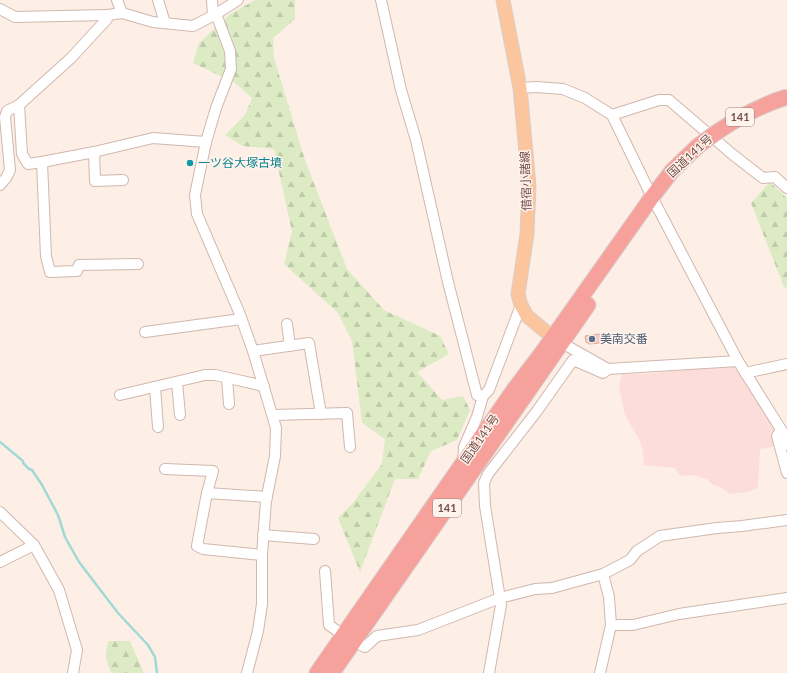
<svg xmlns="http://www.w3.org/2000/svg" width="787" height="673" viewBox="0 0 787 673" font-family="Lato,'Noto Sans JP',sans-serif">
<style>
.commercial{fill:#fdddda}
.forest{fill:url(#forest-firs)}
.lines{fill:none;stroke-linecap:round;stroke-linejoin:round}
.stream{stroke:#a0d9d5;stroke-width:2.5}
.building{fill:#f2c7bd;stroke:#e5a99d}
.minor-casing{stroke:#d1b7ae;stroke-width:12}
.major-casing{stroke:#d9cecc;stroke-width:15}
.highway-casing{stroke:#d9cecc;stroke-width:17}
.minor{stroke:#fff;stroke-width:10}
.major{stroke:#fbc59e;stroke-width:13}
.highway{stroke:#f7a19c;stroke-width:15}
.highway-bridge-casing{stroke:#d9cecc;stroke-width:17;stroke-linecap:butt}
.highway-bridge{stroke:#f7a19c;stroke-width:15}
.culture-dot{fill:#0f9aa8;stroke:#fff4ed;stroke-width:1.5}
.service-dot{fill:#5c6f8a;stroke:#fff4ed;stroke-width:1.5}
.labels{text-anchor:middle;stroke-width:3;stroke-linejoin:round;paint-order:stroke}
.shield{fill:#fff4ed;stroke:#9f817b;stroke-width:1}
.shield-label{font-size:11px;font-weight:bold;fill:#76504a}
.street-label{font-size:12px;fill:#76504a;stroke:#fff4ed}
.culture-label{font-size:12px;fill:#0d838f;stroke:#fff4ed;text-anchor:start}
.service-label{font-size:12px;fill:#4e5e75;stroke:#fff4ed;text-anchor:start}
</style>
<defs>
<pattern id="forest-firs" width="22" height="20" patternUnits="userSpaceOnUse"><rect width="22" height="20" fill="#dcebc4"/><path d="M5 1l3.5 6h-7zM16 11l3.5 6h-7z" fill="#c0cbaa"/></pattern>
</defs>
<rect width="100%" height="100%" fill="#fdefe6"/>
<!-- commercial -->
<polygon class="commercial" points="736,365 772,422 775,430 773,435 776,446 760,449 758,488 747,492 730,494 722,488 712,484 707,479 692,475 680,476 675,468 644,465 643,451 639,439 625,415 619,387 622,374 645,374"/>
<!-- forest -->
<g class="forest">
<polygon points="255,0 295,0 295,19 273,38 274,58 305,160 347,269 384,310 440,336 449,354 417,372 442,400 463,396 470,410 457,440 431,451 418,479 395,479 360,572 338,518 352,504 382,464 385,439 362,423 352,341 338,313 284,264 292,232 274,149 243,146 225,135 245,115 252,98 235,83 193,63 199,43 229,15"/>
<polygon points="770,182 787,198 787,288 784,287 751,203"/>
<path d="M109 641H130L144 673H112C106 664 104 651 109 641Z"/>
</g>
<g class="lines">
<!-- stream -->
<polyline class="stream" points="0,442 23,461 23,463 29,469 32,470 42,485 58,515 65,537 79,562 118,613 148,645 155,657 157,673"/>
</g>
<!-- building -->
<polygon class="building" points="599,334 606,334 607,340 600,341 600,343 590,344 586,342 585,336"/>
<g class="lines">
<defs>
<g id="minor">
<polyline points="117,0 122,13"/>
<polyline points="158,0 165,23"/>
<polyline points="212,0 213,15"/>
<polyline points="381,0 401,90 416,140 448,282 477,395 483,396 489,390 521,305"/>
<polyline points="0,9 15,17 108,15"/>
<polyline points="216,14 230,51 231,69 216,108 206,142 195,195 197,214 239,312 253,351 276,428 275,456 266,501 262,555 262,604 258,631 247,673"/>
<polyline points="520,88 536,87 563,89 585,98 612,115 652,197 738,361"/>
<polyline points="19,105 22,154 28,164 42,162 94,152 153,138 206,142"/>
<polyline points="612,115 659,100 669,100 732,154 763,178 775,177 787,188"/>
<polyline points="94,152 95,181 123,180"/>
<polyline points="42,162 46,256 50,272 77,271 79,265 138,264"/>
<polyline points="0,185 6,178 10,170 5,117 7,111 19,105 71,58 107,19 108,15 122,13 153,22 193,26 216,14 238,0"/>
<polyline points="287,324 290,346"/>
<polyline points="145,332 241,319"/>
<polyline points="562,343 608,369 738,361 782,431 787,445"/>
<polyline points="253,351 309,343 321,414"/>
<polyline points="745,373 787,364"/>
<polyline points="227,378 229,404"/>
<polyline points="177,382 180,415"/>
<polyline points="155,387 158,427"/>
<polyline points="120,395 205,375 215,375 264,386"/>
<polyline points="273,415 347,413 350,447"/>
<polyline points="780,432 777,436 787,473"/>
<polyline points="463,462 464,447 477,417 483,396"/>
<polyline points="165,469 213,471 207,493"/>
<polyline points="0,512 34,545"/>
<polyline points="263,535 314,539"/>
<polyline points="262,555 203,549 197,546 207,493 267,497"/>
<polyline points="0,562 34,545 59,590 77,650 73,673"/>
<polyline points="325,571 329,625 343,635"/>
<polyline points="611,625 633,625 679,614 787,598"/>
<polyline points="354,641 365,647 377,636 418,630 500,598 535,589 552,588 603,574 630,560 637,551 660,536 717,528 742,526 787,520"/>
<polyline points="489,673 501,605 485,506 484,483 488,474 537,411 573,360 603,373 608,369"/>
<polyline points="600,673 611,625 609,597 603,574"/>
</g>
<polyline id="major" points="503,0 520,88 529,186 527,234 518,294 521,305 527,316 545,331 561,342"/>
<g id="highway">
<polyline points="317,673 513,391 544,350 652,197 672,171 698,146"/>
<polyline points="332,673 588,305"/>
</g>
</defs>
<!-- minor casing -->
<use href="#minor" class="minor-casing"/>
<!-- major casing -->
<use href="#major" class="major-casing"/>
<!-- highway casing -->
<use href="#highway" class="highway-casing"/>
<!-- minor -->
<use href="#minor" class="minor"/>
<!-- major -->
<use href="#major" class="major"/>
<!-- highway -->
<use href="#highway" class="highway"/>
<defs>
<path id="highway-bridge" d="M698 146C725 125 754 107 787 97"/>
</defs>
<!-- highway-bridge casing -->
<use href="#highway-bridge" class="highway-bridge-casing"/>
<!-- highway-bridge -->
<use href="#highway-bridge" class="highway-bridge"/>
</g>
<!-- markers -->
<circle class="culture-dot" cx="190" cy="163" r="4"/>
<circle class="service-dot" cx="592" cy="339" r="4"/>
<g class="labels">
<!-- shield labels -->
<g class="shield">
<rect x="726" y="108" width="28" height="18" rx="3"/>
<rect x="433" y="499" width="28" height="18" rx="3"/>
</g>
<g class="shield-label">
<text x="740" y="121">141</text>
<text x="447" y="512">141</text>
</g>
<!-- street labels -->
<g class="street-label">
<text transform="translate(690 156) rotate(-43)" y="4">国道141号</text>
<text transform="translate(526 181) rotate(-92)" y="4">借宿小諸線</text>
<text transform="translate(480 439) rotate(-55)" y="4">国道141号</text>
</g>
<!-- culture labels -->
<g class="culture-label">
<text x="198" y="167">一ツ谷大塚古墳</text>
</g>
<!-- service labels -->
<g class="service-label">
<text x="600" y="343">美南交番</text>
</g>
</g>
</svg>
